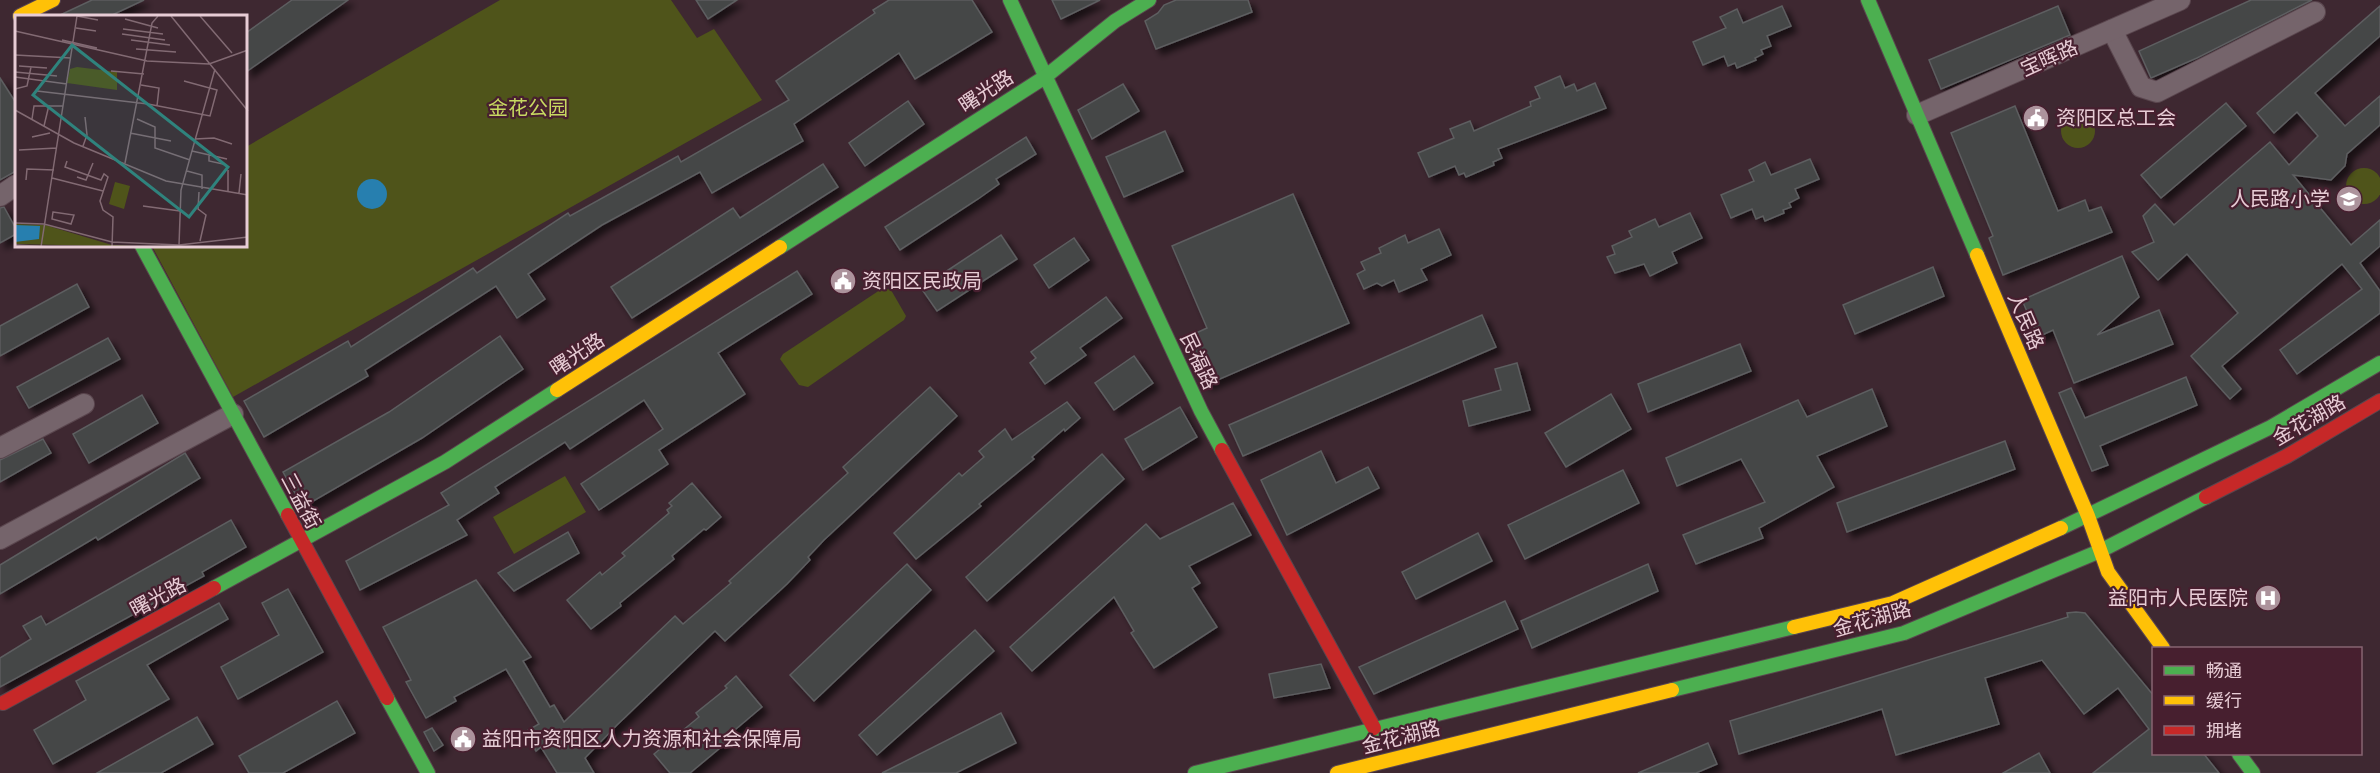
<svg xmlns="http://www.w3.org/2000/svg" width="2380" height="773" viewBox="0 0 2380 773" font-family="'Roboto Condensed','Noto Sans SC',sans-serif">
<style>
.green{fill:#4f541a}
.water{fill:#277faf}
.building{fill:#454647;stroke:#5d5e60;stroke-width:1.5;filter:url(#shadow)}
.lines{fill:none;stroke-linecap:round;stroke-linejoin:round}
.street-casing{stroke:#5a464e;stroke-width:22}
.fast-casing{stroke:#5a464e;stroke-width:16}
.slow-casing{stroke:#5a464e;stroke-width:16}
.jam-casing{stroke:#5a464e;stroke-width:16}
.street{stroke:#75646b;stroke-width:20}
.fast{stroke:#4caf50;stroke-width:14}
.slow{stroke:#ffc107;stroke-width:14}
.jam{stroke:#c62828;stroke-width:14}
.labels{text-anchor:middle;stroke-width:4.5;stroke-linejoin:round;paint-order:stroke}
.street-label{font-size:20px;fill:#e7ccd5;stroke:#471f2f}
.park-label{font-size:20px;fill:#c7d961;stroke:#471f2f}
.poi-label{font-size:20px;fill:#e7ccd5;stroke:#471f2f;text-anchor:start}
.inset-road{fill:none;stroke:#826a73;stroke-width:1.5}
.view{fill:#2f837d;fill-opacity:0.15;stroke:#2f837d;stroke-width:3}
.inset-edge{fill:none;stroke:#e7ccd5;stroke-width:3}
</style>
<defs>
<filter id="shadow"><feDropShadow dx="5.5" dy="5.5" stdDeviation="3" flood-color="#0009"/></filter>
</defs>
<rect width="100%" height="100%" fill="#3e2831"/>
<!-- green -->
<g class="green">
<polygon points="500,0 671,0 697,38 714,29 762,100 233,397 152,246 246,246 246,147"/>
<circle cx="2078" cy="131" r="17"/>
<circle cx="2364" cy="186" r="18"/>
<polygon points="883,288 891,290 906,316 904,320 808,387 799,385 780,359 783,354"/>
<polygon points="565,476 586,512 514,554 493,517"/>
</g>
<!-- water -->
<circle class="water" cx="372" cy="194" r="15"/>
<!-- building -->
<g class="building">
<polygon points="92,0 144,0 110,16 58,16"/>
<polygon points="292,0 348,0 246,72 246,33"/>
<polygon points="696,0 737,0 708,19"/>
<polygon points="889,0 972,0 992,32 915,79 899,53 794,124 803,141 712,193 700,172 602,225 528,274 545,299 517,318 496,286 365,370 368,376 264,437 244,401 348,341 351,347 473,268 477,273 568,213 570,216 678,156 681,162 789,100 776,81 875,13 873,10"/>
<polygon points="1052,0 1100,0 1061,19"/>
<polygon points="1176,0 1248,0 1252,12 1156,49 1145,21 1158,13 1164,5"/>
<polygon points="2251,0 2312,0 2197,58 2151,78 2139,51"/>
<polygon points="1782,6 1791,26 1767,36 1771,46 1761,50 1763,54 1755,58 1756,60 1737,68 1735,63 1728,66 1724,56 1703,65 1693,42 1726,28 1720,17 1737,9 1743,23"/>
<polygon points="2058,6 2070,35 1941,89 1929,60"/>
<polygon points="2380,6 2380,36 2315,93 2345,126 2380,96 2380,125 2347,154 2345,166 2331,180 2293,175 2351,245 2380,220 2380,246 2360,263 2380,291 2380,313 2297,374 2280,350 2362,289 2342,264 2222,366 2241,389 2230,399 2191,356 2238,313 2187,254 2158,280 2132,252 2154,242 2143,216 2155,204 2174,225 2270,142 2289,165 2318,136 2297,112 2274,133 2257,113"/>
<polygon points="1560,76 1565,88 1574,84 1577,91 1595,83 1606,108 1498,149 1502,158 1493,162 1494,165 1466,177 1464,173 1459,175 1455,166 1429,177 1418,153 1454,138 1450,129 1470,121 1474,131 1531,106 1530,102 1540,98 1535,87"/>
<polygon points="0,78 16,103 16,171 0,180"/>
<polygon points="1123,84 1139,111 1092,139 1078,110"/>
<polygon points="908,101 924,124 865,166 849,143"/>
<polygon points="2226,103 2246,126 2161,198 2141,175"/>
<polygon points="2015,106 2058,211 2085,200 2089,211 2101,207 2112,232 2003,275 1989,238 1993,236 1951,133"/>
<polygon points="1165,131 1183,171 1124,197 1106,157"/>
<polygon points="1026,137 1036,154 996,179 999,184 978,199 900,250 885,227"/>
<polygon points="1810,159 1819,179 1795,189 1799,198 1789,203 1791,207 1783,210 1784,213 1765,221 1763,216 1756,219 1752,209 1731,218 1721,195 1754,181 1749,170 1765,162 1771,175"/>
<polygon points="823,164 838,187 632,318 611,287 733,208 740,218"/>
<polygon points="1293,194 1349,323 1206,385 1185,338 1207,328 1172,246"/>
<polygon points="4,207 16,229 16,234 0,243 0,208"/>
<polygon points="1690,213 1702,238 1672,252 1677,263 1650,276 1644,264 1615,273 1607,257 1615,254 1612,246 1632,237 1629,231 1655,219 1659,227"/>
<polygon points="1439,229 1451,255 1421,269 1427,280 1399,292 1394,280 1382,286 1377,283 1364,289 1357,274 1365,270 1361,262 1381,253 1379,248 1405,235 1408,243"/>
<polygon points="1001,235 1017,259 937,311 921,288"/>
<polygon points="1074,238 1089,260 1049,288 1034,265"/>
<polygon points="2122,256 2139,297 2097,335 2159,310 2173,344 2074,383 2053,330 2038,337 2022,300"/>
<polygon points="1933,267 1944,296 1855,334 1843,305"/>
<polygon points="797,271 812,294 718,353 745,394 659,450 668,464 599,510 581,484 663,429 644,400 570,449 565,442 495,487 499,493 457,520 467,535 360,590 346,561 449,505 441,493"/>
<polygon points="77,284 89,307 0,356 0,326"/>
<polygon points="1106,297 1122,318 1080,348 1086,355 1045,384 1030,363 1036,358 1031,352"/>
<polygon points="1482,315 1496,347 1243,456 1229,425"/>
<polygon points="500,336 523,369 422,438 303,507 283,472 389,412"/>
<polygon points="108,338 120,359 29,408 17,387"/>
<polygon points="1740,344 1751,371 1648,412 1638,384"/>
<polygon points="1134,356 1153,383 1114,410 1095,383"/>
<polygon points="1517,363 1530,410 1469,426 1463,401 1501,390 1495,369"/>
<polygon points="2186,377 2197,405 2100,446 2108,465 2092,471 2059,393 2071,388 2085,418"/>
<polygon points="930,387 957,416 824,540 808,557 810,560 787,584 725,641 715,631 617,725 585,758 594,773 557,773 541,747 536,751 525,732 539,724 506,669 454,697 456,701 426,718 406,682 411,680 383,627 476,580 531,657 523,661 550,707 554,705 564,722 675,616 683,624 731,583 729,581 848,473 843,467"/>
<polygon points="1872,389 1887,426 1817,456 1834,487 1759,528 1763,538 1696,564 1683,535 1765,502 1741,459 1677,486 1666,458 1798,400 1807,417"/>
<polygon points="1611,394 1631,429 1566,467 1545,433"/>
<polygon points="142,395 158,423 89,463 73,434"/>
<polygon points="1067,402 1080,418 1065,431 1064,429 1032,457 1034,459 979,504 981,506 916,559 894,533 959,473 962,476 984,457 979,451 1005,429 1012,440"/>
<polygon points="1180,407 1197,437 1143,470 1125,439"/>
<polygon points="43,439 51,453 0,482 0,460"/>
<polygon points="2005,441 2015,469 1847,532 1837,503"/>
<polygon points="1321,451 1336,483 1368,467 1379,488 1287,535 1261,480"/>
<polygon points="185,453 200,478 98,540 96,537 0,594 0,565"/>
<polygon points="1102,454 1124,479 987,601 966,577"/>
<polygon points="1623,470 1639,503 1525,559 1508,525"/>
<polygon points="692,483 721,517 706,530 704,529 672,556 674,559 620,603 621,606 591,629 567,600 600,572 602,575 625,556 622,553 669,513 667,510 672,506 669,503"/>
<polygon points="1233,503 1251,535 1189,566 1200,583 1192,588 1217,627 1154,668 1131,633 1134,631 1114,597 1032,671 1010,647 1146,524 1160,539"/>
<polygon points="231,520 246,547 202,572 204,576 0,687 0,658 31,639 23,626 41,616 46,625"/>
<polygon points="568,532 579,553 514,591 498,573"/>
<polygon points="1478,533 1492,561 1416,599 1402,572"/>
<polygon points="907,564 931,590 814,701 790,675"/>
<polygon points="1648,564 1658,591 1532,648 1521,621"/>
<polygon points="288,589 323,652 238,699 221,667 279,635 262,603"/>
<polygon points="1505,601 1518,629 1374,694 1359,667"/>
<polygon points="219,603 228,619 147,665 169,699 53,764 34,730 86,700 76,681"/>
<polygon points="2076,612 2085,613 2154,696 2154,753 2203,753 2219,773 2093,773 2149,729 2118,688 2084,714 2042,660 1985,678 1999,724 1896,755 1882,709 1739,754 1730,721 2068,617 2067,613"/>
<polygon points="975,630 994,651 877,755 859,735"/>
<polygon points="1321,664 1330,688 1274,698 1269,674"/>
<polygon points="736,676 762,707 723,740 726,743 690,773 670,773 654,754 699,717 696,713 727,688 725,686"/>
<polygon points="337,701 355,733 283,773 249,773 239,756"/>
<polygon points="1001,713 1016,743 956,773 882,773"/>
<polygon points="197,717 213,744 161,773 97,773"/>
<polygon points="432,728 443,745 434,751 424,732"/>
<polygon points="1708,743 1717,764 1696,773 1638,773"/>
<polygon points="2039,753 2050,773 2003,773"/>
</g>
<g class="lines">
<defs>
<g id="street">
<polyline points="2112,30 2141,87 2157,92 2315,12"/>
<polyline points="1917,115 2180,0"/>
<polyline points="0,196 16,185"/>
<polyline points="0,448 84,404"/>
<polyline points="0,539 233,414"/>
</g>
<g id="fast">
<polyline points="1010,0 1201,411 1222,450"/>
<polyline points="1868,0 1977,255"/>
<polyline points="142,246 288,515"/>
<polyline points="780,247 1045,77 1115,21 1149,0"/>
<polyline points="2061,528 2271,427 2380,363"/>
<polyline points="214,588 445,462 557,390"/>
<polyline points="1672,690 1904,633 2100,551 2206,497"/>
<polyline points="387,698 428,773"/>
<polyline points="2239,754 2253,773"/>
<polyline points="1195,773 1794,627"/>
</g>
<g id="slow">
<polyline points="20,16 53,0"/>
<polyline points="1977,255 2088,516 2108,572 2163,648"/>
<polyline points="557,390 780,247"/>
<polyline points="1794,627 1893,603 2061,528"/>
<polyline points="1337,773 1672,690"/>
</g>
<g id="jam">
<polyline points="1222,450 1374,728"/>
<polyline points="2206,497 2287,456 2380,401"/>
<polyline points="288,515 387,698"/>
<polyline points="3,703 214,588"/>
</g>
</defs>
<!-- street casing -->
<use href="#street" class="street-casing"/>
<!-- fast casing -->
<use href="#fast" class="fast-casing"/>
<!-- slow casing -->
<use href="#slow" class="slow-casing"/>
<!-- jam casing -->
<use href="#jam" class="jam-casing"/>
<!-- street -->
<use href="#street" class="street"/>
<!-- fast -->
<use href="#fast" class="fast"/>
<!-- slow -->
<use href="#slow" class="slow"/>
<!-- jam -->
<use href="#jam" class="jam"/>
</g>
<!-- icons -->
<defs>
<symbol id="civic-disc" viewBox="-11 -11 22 22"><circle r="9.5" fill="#ac939c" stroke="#471f2f"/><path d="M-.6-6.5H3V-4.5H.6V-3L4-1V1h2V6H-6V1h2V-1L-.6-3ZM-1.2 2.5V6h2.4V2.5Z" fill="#fff"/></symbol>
<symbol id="school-disc" viewBox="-11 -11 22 22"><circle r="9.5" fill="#ac939c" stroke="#471f2f"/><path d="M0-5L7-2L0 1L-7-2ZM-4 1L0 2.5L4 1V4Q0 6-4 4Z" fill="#fff"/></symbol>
<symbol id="hospital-disc" viewBox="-11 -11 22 22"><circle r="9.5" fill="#ac939c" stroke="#471f2f"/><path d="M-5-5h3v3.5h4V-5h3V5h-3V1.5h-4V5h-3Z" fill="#fff"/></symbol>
</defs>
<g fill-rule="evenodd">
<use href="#civic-disc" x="2021" y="103" width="30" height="30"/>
<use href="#school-disc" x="2334" y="184" width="30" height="30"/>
<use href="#civic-disc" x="828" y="266" width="30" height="30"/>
<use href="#hospital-disc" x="2253" y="583" width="30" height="30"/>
<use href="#civic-disc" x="448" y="724" width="30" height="30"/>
</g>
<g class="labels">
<!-- street labels -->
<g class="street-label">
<text transform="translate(2049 58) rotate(-24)" y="7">宝晖路</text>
<text transform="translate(986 91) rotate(-33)" y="7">曙光路</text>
<text transform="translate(2026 321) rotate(67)" y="7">人民路</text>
<text transform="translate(577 354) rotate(-33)" y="7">曙光路</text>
<text transform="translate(1199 361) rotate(65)" y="7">民福路</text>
<text transform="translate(2309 420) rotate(-30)" y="7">金花湖路</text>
<text transform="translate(301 501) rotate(62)" y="7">三益街</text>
<text transform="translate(158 597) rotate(-28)" y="7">曙光路</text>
<text transform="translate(1872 619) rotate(-16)" y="7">金花湖路</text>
<text transform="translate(1401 737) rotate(-14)" y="7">金花湖路</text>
</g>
<!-- park labels -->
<g class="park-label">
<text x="528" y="115">金花公园</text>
</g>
<!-- poi labels -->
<g class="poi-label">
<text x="2056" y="125">资阳区总工会</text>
<text x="2330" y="206" text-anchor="end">人民路小学</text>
<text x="862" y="288">资阳区民政局</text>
<text x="2248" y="605" text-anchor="end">益阳市人民医院</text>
<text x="482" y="746">益阳市资阳区人力资源和社会保障局</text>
</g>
</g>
<!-- overview -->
<g transform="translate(15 15)">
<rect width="232" height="232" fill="#3e2831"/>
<path d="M62 52 102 57V75L52 68 55 54ZM100 167 115 171 109 194 94 189ZM0 209 30 210 97 230 139 232 0 229Z" fill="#4f541a"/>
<path d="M0 210 25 211 24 224 0 227Z" fill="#277faf"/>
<path class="inset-road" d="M62 1 83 5M156 1 233 96M185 1 217 38M110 4 143 13M61 13 81 16M108 14 148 19M0 16 132 46 194 49 233 35M107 19 150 25M47 25 82 33M116 25 155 30M121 34 161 37M0 40 56 43M4 51 32 53M96 56 129 59M0 57 42 61M0 62 52 69M126 70 144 73 142 91M0 74 12 71 16 52M22 76 133 89 195 101 202 75 169 66M0 95 59 128 151 166 233 180M17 104 19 91H48M122 104 140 112V133L175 145M29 111 34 90M115 118 156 126M17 122 35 118M180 124 199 123 217 129M68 131 72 120 70 102M4 135 42 133M177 136 212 144M194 140V146L208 149M52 146 50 152 86 165 89 159 93 162 85 186 88 195 98 202 97 232M110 148 137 8 143 1M213 155V177M172 156 187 160V174M62 162 71 165 78 148M37 163 88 176M11 165 12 154 39 155M184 177 183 194 191 200 185 226M224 178 226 159M128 191 165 196M38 197 59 200 56 209 37 204ZM0 208 29 209 97 227 164 230 233 222M0 230 38 232M164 230 166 175 200 54M26 232 62 1"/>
<path class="view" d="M57 30 213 152 174 202 18 80Z"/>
<rect width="232" height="232" class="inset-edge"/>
</g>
<!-- legend -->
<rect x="2152" y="647" width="210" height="108" fill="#471f2f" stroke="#876471" stroke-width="1.5"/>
<rect x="2164" y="666" width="30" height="9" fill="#4caf50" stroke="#876471" stroke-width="1.5"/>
<text x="2206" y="677" font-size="18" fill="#e7ccd5">畅通</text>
<rect x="2164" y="696" width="30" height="9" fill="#ffc107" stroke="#876471" stroke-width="1.5"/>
<text x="2206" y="707" font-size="18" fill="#e7ccd5">缓行</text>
<rect x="2164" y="726" width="30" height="9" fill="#c62828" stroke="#876471" stroke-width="1.5"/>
<text x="2206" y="737" font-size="18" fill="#e7ccd5">拥堵</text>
</svg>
